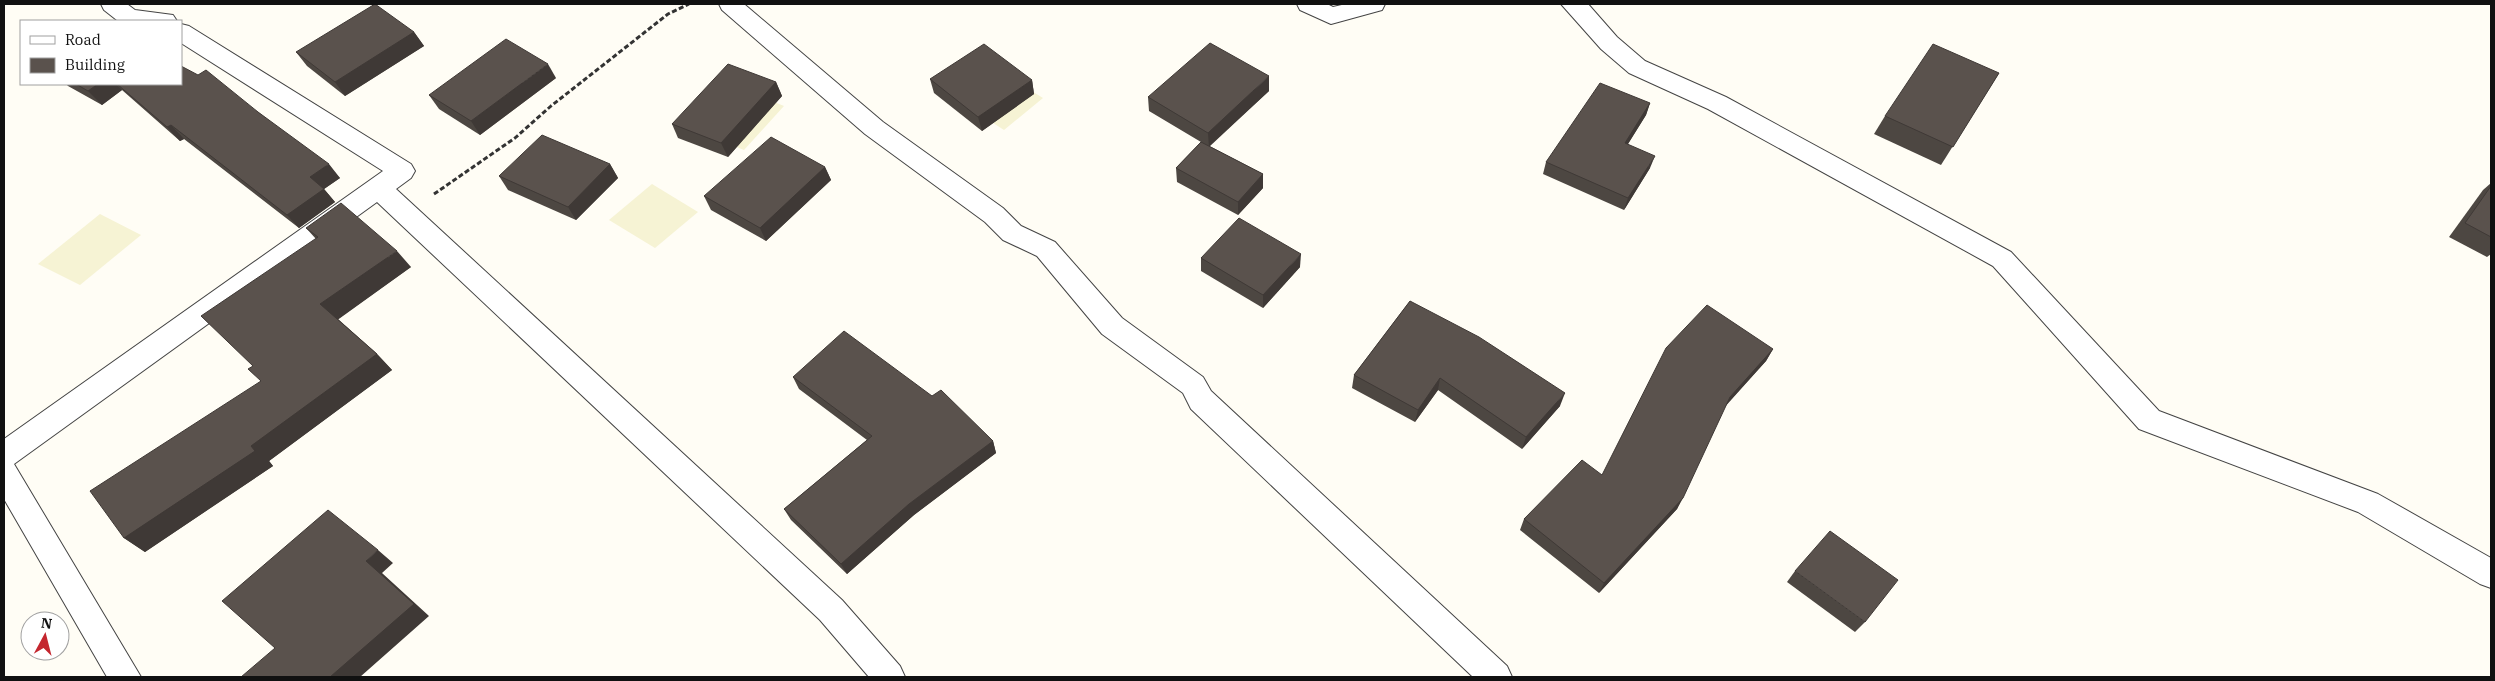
<svg xmlns="http://www.w3.org/2000/svg" width="2495" height="681" viewBox="0 0 2495 681" font-family="'IBM Plex Serif',serif">
<style>
.farmland{fill:#f6f3d4}
.lines{fill:none;stroke-linecap:round;stroke-linejoin:round}
.minor-casing{stroke:#444;stroke-width:2}
.path{stroke:#333;stroke-width:3;stroke-dasharray:5 2.5;stroke-linecap:butt}
.minor{fill:#fff;fill-rule:evenodd}
.wall{fill:#4d4742}
.shaded-wall{fill:#3f3936}
.building{fill:#5a524d;stroke:#3f3936}
</style>
<rect width="100%" height="100%" fill="#fffdf5"/>
<!-- farmland -->
<g class="farmland">
<polygon points="996,69 1043,98 1004,130 957,100"/>
<polygon points="740,88 784,106 744,150 697,131"/>
<polygon points="652,184 698,212 655,248 609,220"/>
<polygon points="100,214 141,235 80,285 38,264"/>
</g>
<g class="lines">
<defs>
<g id="minor">
<polygon points="101,4 127,4 135,10 173,15 177,21 118,21 104,10"/>
<polygon points="719,4 744,4 883,122 1003,208 1021,226 1055,242 1122,318 1203,377 1211,391 1507,666 1512,677 1473,677 1191,409 1183,393 1102,334 1037,256 1003,240 985,222 865,134 722,10"/>
<polygon points="1297,4 1327,4 1333,7 1346,4 1385,4 1382,10 1331,24 1300,10"/>
<polygon points="1561,4 1588,4 1617,37 1645,61 1726,97 2011,252 2159,411 2378,494 2491,558 2491,588 2480,584 2358,512 2139,429 1993,266 1708,109 1629,73 1601,49"/>
<polygon points="181,24 189,26 411,164 415,171 411,178 396,189 842,600 900,666 905,677 869,677 820,620 377,202 14,464 141,677 107,677 4,499 4,439 383,171 181,43"/>
</g>
</defs>
<!-- minor casing -->
<use href="#minor" class="minor-casing"/>
<!-- path -->
<polyline class="path" points="434,194 515,138 551,106 668,14 689,4"/>
<!-- minor -->
<use href="#minor" class="minor"/>
</g>
<!-- wall -->
<g class="wall">
<polygon points="414,32 424,46 345,96 307,66 296,52"/>
<polygon points="1999,73 1941,165 1874,134 1885,116"/>
<polygon points="556,78 480,135 439,109 429,95"/>
<polygon points="930,79 1032,80 1034,94 982,131 934,93"/>
<polygon points="776,82 782,96 728,157 678,138 672,124"/>
<polygon points="66,84 181,84 258,112 340,178 324,189 335,202 299,228 184,139 180,141 122,90 102,105 68,86"/>
<polygon points="1269,91 1209,146 1263,174 1263,188 1238,215 1177,182 1176,168 1201,142 1149,111 1148,97"/>
<polygon points="1650,103 1646,115 1628,144 1650,168 1624,210 1543,174 1546,162"/>
<polygon points="610,164 618,178 576,220 508,190 499,176"/>
<polygon points="825,167 831,180 766,241 711,210 704,196"/>
<polygon points="2491,183 2491,254 2487,257 2449,237 2483,190"/>
<polygon points="306,228 411,267 338,319 377,354 392,370 269,461 273,466 145,552 124,538 261,381 253,366 316,239"/>
<polygon points="1201,258 1300,267 1263,308 1201,271"/>
<polygon points="1410,301 1560,406 1522,449 1438,390 1415,422 1352,388 1354,375"/>
<polygon points="1773,349 1766,361 1725,406 1677,509 1599,593 1520,530 1524,519 1602,475"/>
<polygon points="793,377 993,441 996,453 914,515 847,574 791,520 784,509 867,440 799,389"/>
<polygon points="1795,571 1865,622 1855,632 1787,582"/>
</g>
<!-- shaded-wall -->
<g class="shaded-wall">
<polygon points="414,32 424,46 345,96 335,82"/>
<polygon points="548,64 556,78 480,135 471,121"/>
<polygon points="1269,76 1269,91 1209,147 1208,133"/>
<polygon points="1032,80 1034,94 982,131 978,117"/>
<polygon points="776,82 782,96 728,157 721,143"/>
<polygon points="98,84 116,84 122,90 102,105 88,91"/>
<polygon points="1650,103 1646,115 1621,155 1625,143"/>
<polygon points="171,125 184,139 180,141 167,127"/>
<polygon points="1655,156 1650,168 1624,210 1628,198"/>
<polygon points="329,164 340,178 324,189 335,202 299,228 287,215 310,177"/>
<polygon points="610,164 618,178 576,220 568,207"/>
<polygon points="825,167 831,180 766,241 760,228"/>
<polygon points="1263,174 1263,188 1238,215 1238,202"/>
<polygon points="397,251 411,267 336,321 320,304"/>
<polygon points="1301,254 1300,267 1263,308 1263,295"/>
<polygon points="1773,349 1766,361 1723,409 1730,397"/>
<polygon points="377,354 392,370 269,461 273,466 145,552 124,538"/>
<polygon points="1440,378 1438,390 1415,422 1418,410"/>
<polygon points="1565,393 1560,406 1522,449 1526,437"/>
<polygon points="993,441 996,453 914,515 847,574 841,564 909,504"/>
<polygon points="1683,498 1677,509 1599,593 1604,583"/>
<polygon points="378,550 393,563 382,573 429,616 360,677 330,677 366,561"/>
</g>
<!-- building -->
<g class="building">
<polygon points="375,4 414,32 335,82 296,52"/>
<polygon points="506,39 548,64 471,121 429,95"/>
<polygon points="1210,43 1269,76 1208,133 1148,97"/>
<polygon points="984,44 1032,80 978,117 930,79"/>
<polygon points="1933,44 1999,73 1953,147 1885,116"/>
<polygon points="728,64 776,82 721,143 672,124"/>
<polygon points="181,66 198,75 206,70 258,112 329,164 310,177 324,189 287,215 171,125 167,127 117,84 181,84"/>
<polygon points="1600,83 1650,103 1625,143 1655,156 1628,198 1546,162"/>
<polygon points="76,84 98,84 88,91"/>
<polygon points="542,135 610,164 568,207 499,176"/>
<polygon points="771,137 825,167 760,228 704,196"/>
<polygon points="1201,142 1263,174 1238,202 1176,168"/>
<polygon points="2491,186 2491,237 2465,223"/>
<polygon points="341,203 397,251 320,304 377,354 251,446 255,451 124,538 90,491 261,381 248,369 253,366 201,316 318,237 306,228"/>
<polygon points="1239,218 1301,254 1263,295 1201,258"/>
<polygon points="1410,301 1479,337 1565,393 1526,437 1440,378 1418,410 1354,375"/>
<polygon points="1707,305 1773,349 1730,397 1683,498 1604,583 1524,519 1582,460 1602,475 1666,348"/>
<polygon points="844,331 932,396 941,390 993,441 909,504 841,564 784,509 872,436 793,377"/>
<polygon points="328,510 378,550 366,561 414,604 330,677 241,677 275,648 222,601"/>
<polygon points="1830,531 1898,580 1865,622 1795,571"/>
</g>
<!-- border -->
<rect width="2495" height="681" fill="none" stroke="#111111" stroke-width="10"/>
<!-- legend -->
<rect x="20" y="20" width="162" height="65" fill="#ffffff" stroke="#a0a0a0"/>
<rect x="30" y="36" width="25" height="8" fill="#ffffff" stroke="#a0a0a0"/>
<text x="65" y="45" font-size="15" fill="#111111">Road</text>
<rect x="30" y="58" width="25" height="15" fill="#5a524d" stroke="#a0a0a0"/>
<text x="65" y="70" font-size="15" fill="#111111">Building</text>
<!-- north arrow -->
<g transform="translate(45 636) rotate(7)"><circle r="24" fill="#ffffff" stroke="#a0a0a0"/>
<path d="M0-4L9 19L0 12L-9 19Z" fill="#c4262e"/>
<text y="-8" font-size="14" font-weight="bold" text-anchor="middle" fill="#111111">N</text>
</g>
</svg>
